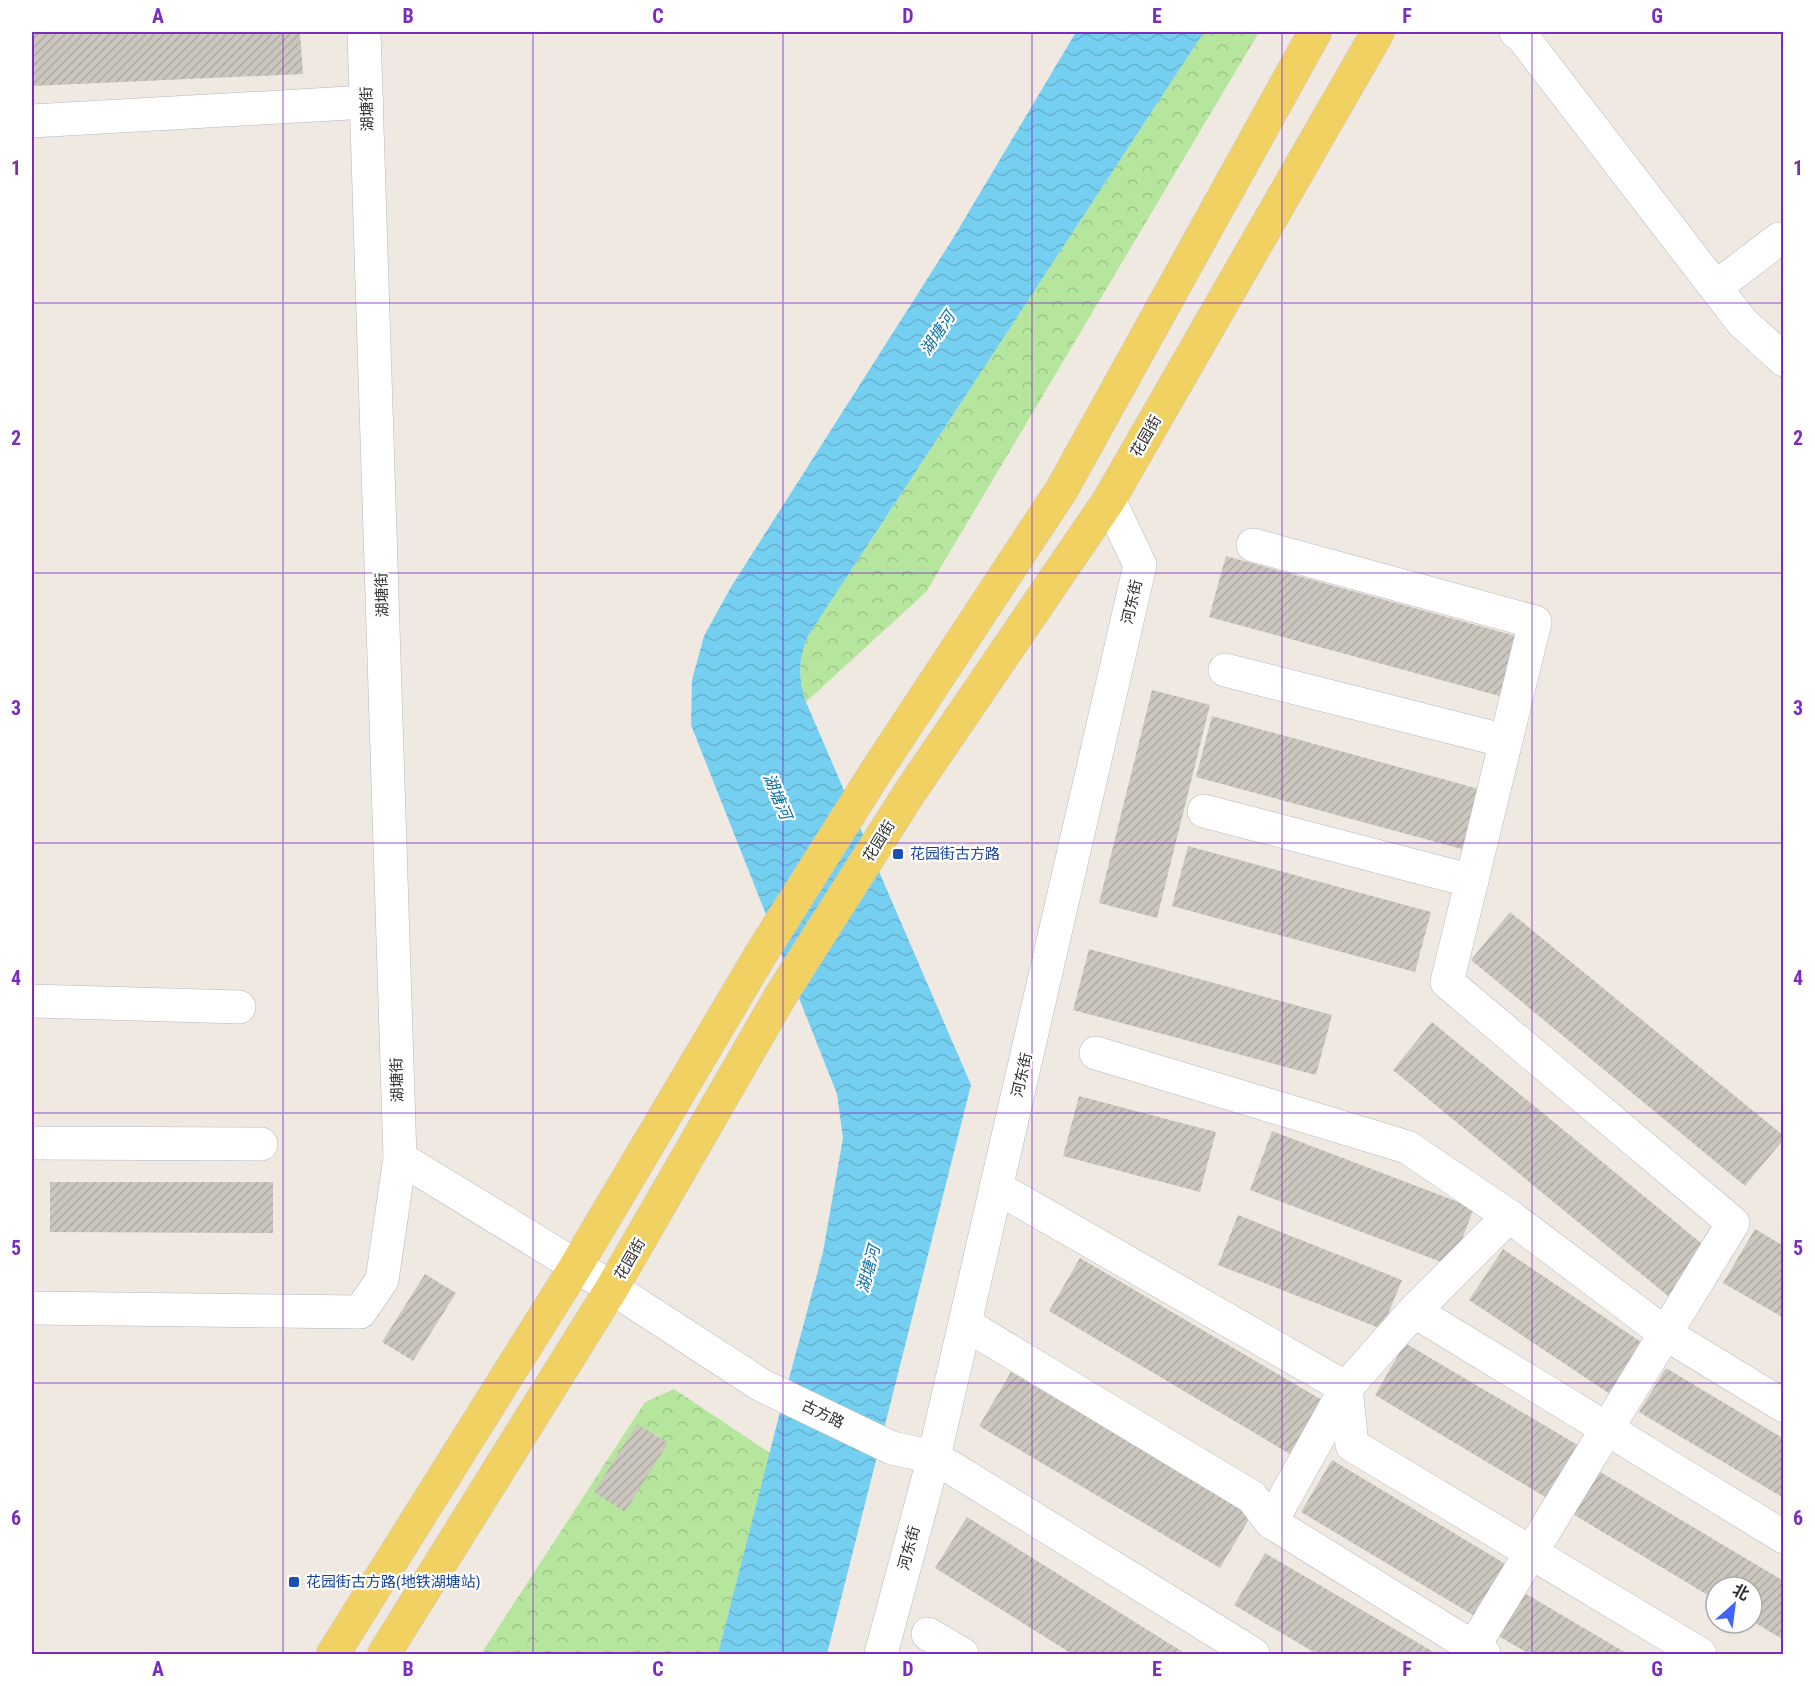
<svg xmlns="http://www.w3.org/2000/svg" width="1815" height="1686" viewBox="0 0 1815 1686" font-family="'Roboto Condensed','Noto Sans SC',sans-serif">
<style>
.park{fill:url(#park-crowns)}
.water{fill:url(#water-waves)}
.building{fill:url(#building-hatch)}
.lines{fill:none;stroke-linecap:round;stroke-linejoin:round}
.minor-casing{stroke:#b4b7c1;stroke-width:34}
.major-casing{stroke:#c9c9c9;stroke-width:34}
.minor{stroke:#fff;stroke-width:33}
.major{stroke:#f2d163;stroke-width:33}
.grid{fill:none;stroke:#7b2cbf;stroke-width:1.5;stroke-opacity:0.55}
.transit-dot{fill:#1a4fb4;stroke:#fff;stroke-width:2}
.labels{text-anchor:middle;stroke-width:4.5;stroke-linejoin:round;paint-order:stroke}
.street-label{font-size:15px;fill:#2e2e2e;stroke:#fff}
.transit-label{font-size:15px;fill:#164399;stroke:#fff;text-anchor:start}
.water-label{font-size:16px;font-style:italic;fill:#0d6fa3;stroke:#fff}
.neatline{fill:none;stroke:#7b2cbf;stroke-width:2}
.grid-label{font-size:20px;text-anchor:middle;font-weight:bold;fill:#7b2cbf}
</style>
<defs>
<pattern id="park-crowns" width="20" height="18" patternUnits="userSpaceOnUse" patternTransform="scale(1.5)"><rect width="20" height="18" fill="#b6e59e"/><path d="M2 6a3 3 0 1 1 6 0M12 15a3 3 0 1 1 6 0" fill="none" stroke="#9dc588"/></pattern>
<pattern id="water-waves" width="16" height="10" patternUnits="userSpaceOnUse" patternTransform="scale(1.5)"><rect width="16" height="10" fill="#75cff0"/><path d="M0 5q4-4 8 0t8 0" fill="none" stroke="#66b2ce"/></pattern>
<pattern id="building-hatch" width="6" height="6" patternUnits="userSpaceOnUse" patternTransform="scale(1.5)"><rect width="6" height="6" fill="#cbc7bf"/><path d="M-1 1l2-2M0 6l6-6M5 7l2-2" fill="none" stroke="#afaba4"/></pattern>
</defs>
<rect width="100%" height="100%" fill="#efe9e1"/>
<!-- park -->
<g class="park">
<path d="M1204 32H1259L926 592 806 702C798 676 798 661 808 636Z"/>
<polygon points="674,1389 770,1453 718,1654 481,1654 645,1402"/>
</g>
<!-- water -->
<path class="water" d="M1076 32H1204L808 636C798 661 798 676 806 702L971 1085 827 1654H718L779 1416 823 1252 843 1138 837 1094 691 725 692 680 704 636 731 587 952 240Z"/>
<!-- building -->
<g class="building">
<polygon points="32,32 300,32 303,74 32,86"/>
<polygon points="1226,556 1523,638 1507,698 1209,617"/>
<polygon points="1152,690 1210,705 1157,918 1099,903"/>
<polygon points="1212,716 1479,789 1462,849 1196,777"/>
<polygon points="1188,846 1431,912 1415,972 1172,906"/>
<polygon points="1510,912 1784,1136 1784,1139 1745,1186 1471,960"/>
<polygon points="1089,949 1332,1015 1316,1075 1073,1010"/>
<polygon points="1432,1022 1707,1248 1668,1296 1393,1070"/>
<polygon points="1079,1096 1216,1132 1200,1192 1063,1156"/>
<polygon points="1272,1131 1474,1208 1452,1266 1250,1190"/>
<polygon points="50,1182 273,1182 273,1233 50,1232"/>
<polygon points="1238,1215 1402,1280 1382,1329 1218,1265"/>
<polygon points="1755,1229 1784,1246 1784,1318 1723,1283"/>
<polygon points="1503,1249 1650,1348 1616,1398 1469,1300"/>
<polygon points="1080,1258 1322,1400 1290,1454 1049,1311"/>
<polygon points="425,1274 456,1293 413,1361 382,1342"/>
<polygon points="1405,1343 1588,1451 1557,1504 1375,1395"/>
<polygon points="1666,1368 1784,1439 1784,1498 1639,1412"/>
<polygon points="1011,1372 1252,1514 1220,1568 979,1426"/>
<polygon points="637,1424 668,1443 625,1512 594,1492"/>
<polygon points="1332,1460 1514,1569 1483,1621 1301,1512"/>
<polygon points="1597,1470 1784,1581 1784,1640 1752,1621 1752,1587 1716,1587 1716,1600 1571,1513"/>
<polygon points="967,1517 1186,1654 1072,1654 935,1568"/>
<polygon points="1265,1553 1437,1654 1317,1654 1234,1605"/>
<polygon points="1521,1591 1628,1654 1529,1654 1495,1634"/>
</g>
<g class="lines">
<defs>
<g id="minor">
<polyline points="1516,32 1521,35 1742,322 1784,360"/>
<polyline points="32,121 367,102"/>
<polyline points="1716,287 1779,239 1784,242"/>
<polyline points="1253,545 1535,622 1447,982 1733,1223 1469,1654"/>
<polyline points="1225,670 1506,741"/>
<polyline points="1204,811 1472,881"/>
<polyline points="32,1001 239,1007"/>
<polyline points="1096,1053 1407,1147 1509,1216 1666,1334 1784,1406"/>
<polyline points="32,1143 261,1144"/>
<polyline points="400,1158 612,1288 761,1385 892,1448 934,1457 1253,1654"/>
<polyline points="996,1187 1346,1388 1352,1445 1700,1654"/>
<polyline points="32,1308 360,1312 382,1280 400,1158 364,32"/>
<polyline points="1414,1311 1784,1537"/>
<polyline points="965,1324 1252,1497 1271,1522 1484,1654"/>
<polyline points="1271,1522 1346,1388 1414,1311 1509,1216"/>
<polyline points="928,1634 962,1654"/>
<polyline points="881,1654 934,1457 1140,565 1109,500"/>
</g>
<g id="major">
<polyline points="333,1654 576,1266 761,954 875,773 1062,489 1315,32"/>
<polyline points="384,1654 612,1288 781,995 910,792 1109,500 1378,32"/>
</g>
</defs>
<!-- minor casing -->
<use href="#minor" class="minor-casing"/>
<!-- major casing -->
<use href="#major" class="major-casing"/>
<!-- minor -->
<use href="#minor" class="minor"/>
<!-- major -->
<use href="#major" class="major"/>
</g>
<!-- grid -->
<path class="grid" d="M283 32V1654M533 32V1654M783 32V1654M1032 32V1654M1282 32V1654M1532 32V1654M32 303H1784M32 573H1784M32 843H1784M32 1113H1784M32 1383H1784"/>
<!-- markers -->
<g class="transit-dot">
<rect x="892" y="848" width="12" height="12" rx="3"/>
<rect x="288" y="1576" width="12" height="12" rx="3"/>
</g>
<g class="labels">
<!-- street labels -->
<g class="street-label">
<text transform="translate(367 109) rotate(-92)" y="5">湖塘街</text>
<text transform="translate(1146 436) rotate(-60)" y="5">花园街</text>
<text transform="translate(382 595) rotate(-92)" y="5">湖塘街</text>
<text transform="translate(1132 602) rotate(-77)" y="5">河东街</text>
<text transform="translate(879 841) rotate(-58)" y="5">花园街</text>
<text transform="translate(1022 1075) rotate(-77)" y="5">河东街</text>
<text transform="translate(397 1080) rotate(-92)" y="5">湖塘街</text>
<text transform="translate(630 1259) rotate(-60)" y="5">花园街</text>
<text transform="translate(823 1414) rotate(26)" y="5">古方路</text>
<text transform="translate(909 1548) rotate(-75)" y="5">河东街</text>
</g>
<!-- transit labels -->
<g class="transit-label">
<text x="910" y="859">花园街古方路</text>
<text x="306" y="1587">花园街古方路(地铁湖塘站)</text>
</g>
<!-- water labels -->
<g class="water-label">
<text transform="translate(937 333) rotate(-56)" y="6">湖塘河</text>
<text transform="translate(778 796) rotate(67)" y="6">湖塘河</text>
<text transform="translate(868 1269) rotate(-75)" y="6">湖塘河</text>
</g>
</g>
<!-- border -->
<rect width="1815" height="1686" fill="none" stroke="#ffffff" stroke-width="66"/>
<!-- north arrow -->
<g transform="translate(1734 1605) rotate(28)"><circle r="28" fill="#ffffff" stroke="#ababab" stroke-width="1.5"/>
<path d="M0-4.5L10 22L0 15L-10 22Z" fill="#4264fb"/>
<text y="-9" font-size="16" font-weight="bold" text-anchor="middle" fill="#2e2e2e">北</text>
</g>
<rect x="33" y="33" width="1749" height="1620" class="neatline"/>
<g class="grid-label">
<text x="158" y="23">A</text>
<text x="408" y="23">B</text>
<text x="658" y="23">C</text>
<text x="908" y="23">D</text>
<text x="1157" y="23">E</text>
<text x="1407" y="23">F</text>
<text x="1657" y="23">G</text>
<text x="16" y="175">1</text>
<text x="1798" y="175">1</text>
<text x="16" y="445">2</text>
<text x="1798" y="445">2</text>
<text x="16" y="715">3</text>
<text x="1798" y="715">3</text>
<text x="16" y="985">4</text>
<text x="1798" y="985">4</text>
<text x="16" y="1255">5</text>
<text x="1798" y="1255">5</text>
<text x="16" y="1525">6</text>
<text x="1798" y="1525">6</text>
<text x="158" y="1676">A</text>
<text x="408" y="1676">B</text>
<text x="658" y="1676">C</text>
<text x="908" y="1676">D</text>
<text x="1157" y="1676">E</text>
<text x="1407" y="1676">F</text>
<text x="1657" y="1676">G</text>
</g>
</svg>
